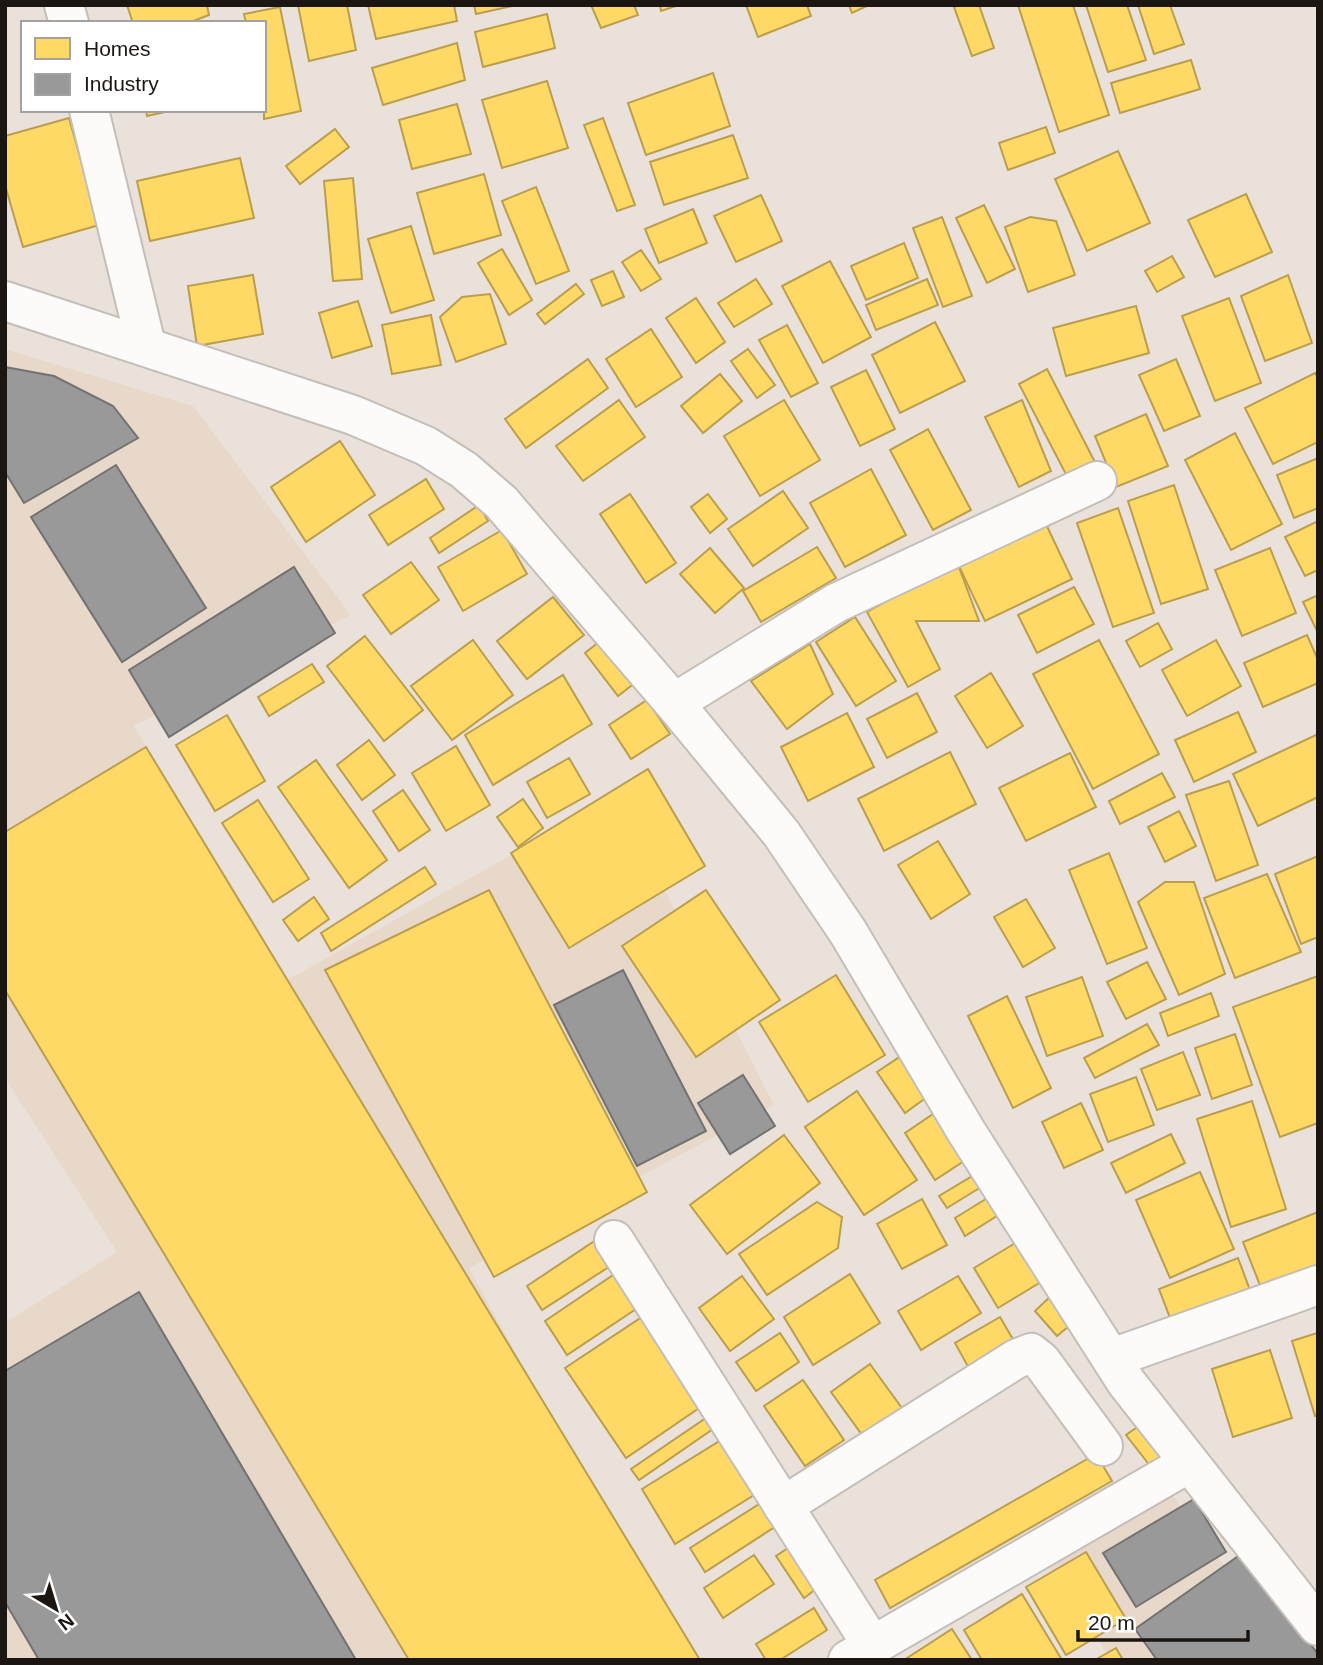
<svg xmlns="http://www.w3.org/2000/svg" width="1323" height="1665" viewBox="0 0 1323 1665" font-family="Arial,sans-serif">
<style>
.built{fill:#e7d8ca}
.homes{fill:#ffd966;stroke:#bb9e4d;stroke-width:2}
.industry{fill:#999;stroke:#737270;stroke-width:2}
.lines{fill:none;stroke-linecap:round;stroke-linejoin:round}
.minor-casing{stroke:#c4beb8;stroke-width:42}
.minor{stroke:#fcfbf9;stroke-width:38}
</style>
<rect width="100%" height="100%" fill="#eae2da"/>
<!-- built -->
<g class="built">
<polygon points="5,349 193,406 351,615 134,726 287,980 617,796 774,1105 469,1268 684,1660 5,1660 5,1323 117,1252 5,1078"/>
<polygon points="1172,1495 1295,1660 1111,1660 1050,1568"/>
</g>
<!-- homes -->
<g class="homes">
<polygon points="127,5 207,5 209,15 188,23 133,23"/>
<polygon points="298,5 347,5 356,50 309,61"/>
<polygon points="368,5 454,5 457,21 376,39"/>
<polygon points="474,5 517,5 476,14"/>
<polygon points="591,5 634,5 638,15 601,28"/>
<polygon points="660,5 679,5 661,11"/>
<polygon points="746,5 807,5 811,16 758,37"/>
<polygon points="849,5 869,5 852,13"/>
<polygon points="959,5 979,5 994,48 972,56 954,7"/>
<polygon points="1018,5 1073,5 1109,115 1059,132"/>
<polygon points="1086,5 1127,5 1146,60 1108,72"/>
<polygon points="1138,5 1170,5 1184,44 1154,54"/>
<polygon points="280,7 301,111 264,119 264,23 246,23 244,14"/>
<polygon points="547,14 555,48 483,67 475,32"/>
<polygon points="457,43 465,80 383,105 372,68"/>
<polygon points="1191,60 1200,89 1120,113 1111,83"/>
<polygon points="713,73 730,126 646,155 628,103"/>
<polygon points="547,81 568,148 502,168 482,100"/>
<polygon points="457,104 471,154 412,169 399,120"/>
<polygon points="146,110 174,110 147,116"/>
<polygon points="69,118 99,225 23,247 5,185 5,136"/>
<polygon points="603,118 635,205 617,211 584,125"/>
<polygon points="1046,127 1055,153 1008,170 999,143"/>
<polygon points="335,129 349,147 300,184 286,166"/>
<polygon points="733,135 748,178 664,205 650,162"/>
<polygon points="1118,151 1150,223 1087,251 1055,179"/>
<polygon points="240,158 254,218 150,241 137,181"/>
<polygon points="484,174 501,235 434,254 417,193"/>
<polygon points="353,178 362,279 333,281 324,181"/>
<polygon points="536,187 569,271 536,284 502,201"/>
<polygon points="1246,194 1272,252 1215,277 1188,220"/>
<polygon points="761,195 782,241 736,262 714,216"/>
<polygon points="984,205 1015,269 987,283 956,218"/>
<polygon points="693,209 707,243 659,263 645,229"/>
<polygon points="942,217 972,296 943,307 913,228"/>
<polygon points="1030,217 1056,221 1075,275 1028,292 1005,227"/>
<polygon points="411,226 434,300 391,313 368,239"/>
<polygon points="904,243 918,278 866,300 851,266"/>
<polygon points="502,249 532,300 509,315 478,263"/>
<polygon points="641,250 661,279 641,291 622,262"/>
<polygon points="1172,256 1184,277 1157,292 1145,271"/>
<polygon points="830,261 871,337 823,363 782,286"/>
<polygon points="613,271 624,297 602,306 591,280"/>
<polygon points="253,275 263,334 197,346 188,286"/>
<polygon points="1288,275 1312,343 1265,361 1241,296"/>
<polygon points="756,279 772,304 734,327 718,303"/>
<polygon points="927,279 938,305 876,330 866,305"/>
<polygon points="576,284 584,294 545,324 537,314"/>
<polygon points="490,294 506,344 456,362 440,317 462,297"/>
<polygon points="696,298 725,342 696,363 666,318"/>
<polygon points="1229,298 1261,383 1215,401 1182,316"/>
<polygon points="358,301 372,346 332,358 319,313"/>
<polygon points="1136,306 1149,353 1066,376 1053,328"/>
<polygon points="431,315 441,365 392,374 382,325"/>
<polygon points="935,322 965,381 900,413 872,355"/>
<polygon points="787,325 818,383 791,397 759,340"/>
<polygon points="651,329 682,377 636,407 606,359"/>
<polygon points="748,349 775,385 757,398 731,361"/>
<polygon points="588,359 608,388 526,448 505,419"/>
<polygon points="1176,359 1200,416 1164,431 1139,375"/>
<polygon points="1047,369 1098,468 1070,482 1019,384"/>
<polygon points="866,370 895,429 860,446 831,387"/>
<polygon points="1315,373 1318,378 1318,442 1273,464 1245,408"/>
<polygon points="720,374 742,401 703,433 681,406"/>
<polygon points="619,400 645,437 583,481 556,446"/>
<polygon points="784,400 820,460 760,496 724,436"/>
<polygon points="1022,400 1051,471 1019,487 985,417"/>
<polygon points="1146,414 1168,466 1116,487 1095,436"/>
<polygon points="928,429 971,510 933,530 890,450"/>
<polygon points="1235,433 1282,524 1231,550 1185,460"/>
<polygon points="340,441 375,495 306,542 271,487"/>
<polygon points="1318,458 1318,508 1294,518 1277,475"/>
<polygon points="871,469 906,535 845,567 810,503"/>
<polygon points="426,479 444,509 388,545 369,515"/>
<polygon points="1174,485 1208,589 1161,604 1128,501"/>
<polygon points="783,491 808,528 753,566 728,529"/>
<polygon points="630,494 676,563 646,583 600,514"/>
<polygon points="708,494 727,519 710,533 691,507"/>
<polygon points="479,505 488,521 439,553 430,538"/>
<polygon points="1118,508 1154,613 1113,627 1077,523"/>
<polygon points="1318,521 1318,570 1305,576 1285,537"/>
<polygon points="1045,522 1072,579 985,621 957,562"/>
<polygon points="502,530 527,574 463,611 438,567"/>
<polygon points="817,547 836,578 761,622 743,591"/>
<polygon points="710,548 744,588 715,613 680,574"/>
<polygon points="1270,548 1296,613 1242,636 1215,570"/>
<polygon points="411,562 439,600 391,634 363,595"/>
<polygon points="957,562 979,621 916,621 940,669 908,687 867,612"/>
<polygon points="1074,587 1094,624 1037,653 1018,615"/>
<polygon points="1318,595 1318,633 1303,602"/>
<polygon points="553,597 584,635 527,679 497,641"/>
<polygon points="855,617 896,681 856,706 816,642"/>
<polygon points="1158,623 1172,649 1140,667 1126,641"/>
<polygon points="1307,635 1318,660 1318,683 1263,707 1244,663"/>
<polygon points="365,636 423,710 384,741 327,666"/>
<polygon points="604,638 636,682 618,696 585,653"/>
<polygon points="473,640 513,695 452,740 411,686"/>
<polygon points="1099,640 1159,754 1093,789 1033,674"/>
<polygon points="1216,640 1241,686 1187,716 1162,670"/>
<polygon points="810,644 833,694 787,729 751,681"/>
<polygon points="312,664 324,682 269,716 258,697"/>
<polygon points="991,673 1023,726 987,748 955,696"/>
<polygon points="563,675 592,724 493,785 465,735"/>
<polygon points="917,693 937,732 887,758 867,719"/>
<polygon points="647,700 670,734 631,759 609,725"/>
<polygon points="1238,712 1256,752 1194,782 1175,740"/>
<polygon points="847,713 874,767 808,801 781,747"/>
<polygon points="227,715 265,781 215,811 176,745"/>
<polygon points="1318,734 1318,797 1258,826 1233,774"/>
<polygon points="369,740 395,775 362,800 337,765"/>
<polygon points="456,746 490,805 446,831 412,773"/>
<polygon points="146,747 700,1660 409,1660 5,990 5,832"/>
<polygon points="950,752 976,804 884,851 858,799"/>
<polygon points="1070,753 1096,807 1026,841 999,788"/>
<polygon points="569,758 590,794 547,818 527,782"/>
<polygon points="316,760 387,860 349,888 278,787"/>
<polygon points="648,769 705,866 569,948 511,853"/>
<polygon points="1162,773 1175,797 1120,824 1109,801"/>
<polygon points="1229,781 1258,865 1216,881 1186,795"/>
<polygon points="403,790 430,830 399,851 373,811"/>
<polygon points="523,799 543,828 518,847 497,817"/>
<polygon points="258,800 309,879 273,902 222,823"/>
<polygon points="1179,811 1196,846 1165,862 1148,827"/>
<polygon points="938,841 970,894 931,919 898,865"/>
<polygon points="1109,853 1147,948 1107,964 1069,870"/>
<polygon points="1318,856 1318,937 1301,944 1275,874"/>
<polygon points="425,867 436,884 331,951 321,933"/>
<polygon points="1267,874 1301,952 1235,978 1204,898"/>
<polygon points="1165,882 1194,882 1225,974 1179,995 1138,902"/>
<polygon points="489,890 647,1192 494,1277 325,970"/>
<polygon points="706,890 780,1000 696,1057 622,946"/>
<polygon points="314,897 329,919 298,941 283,920"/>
<polygon points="1026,899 1055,948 1023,967 994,917"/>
<polygon points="1147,962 1166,999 1126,1019 1107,982"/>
<polygon points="836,975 885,1055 808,1102 759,1022"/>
<polygon points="1318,976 1318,1123 1280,1137 1233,1007"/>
<polygon points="1082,977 1103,1036 1047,1056 1026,997"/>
<polygon points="1211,993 1219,1016 1168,1036 1160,1013"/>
<polygon points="1007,996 1051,1088 1013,1108 968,1016"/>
<polygon points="1147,1024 1159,1045 1095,1078 1084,1058"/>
<polygon points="1235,1034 1252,1085 1212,1099 1195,1048"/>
<polygon points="1183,1052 1200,1095 1157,1110 1141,1069"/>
<polygon points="901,1056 927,1097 905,1113 877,1072"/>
<polygon points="1136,1077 1154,1125 1108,1142 1090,1094"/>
<polygon points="857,1091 917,1180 864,1215 805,1127"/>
<polygon points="1252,1101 1286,1209 1231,1227 1197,1119"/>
<polygon points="1081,1103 1103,1150 1064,1168 1042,1122"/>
<polygon points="936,1112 967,1159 935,1180 905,1133"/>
<polygon points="1171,1134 1185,1163 1126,1193 1111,1163"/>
<polygon points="784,1135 820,1183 727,1254 690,1205"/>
<polygon points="979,1172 986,1184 947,1208 939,1196"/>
<polygon points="1200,1172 1234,1249 1170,1278 1136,1200"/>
<polygon points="989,1197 1000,1214 965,1236 955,1218"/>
<polygon points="922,1199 947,1245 902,1269 877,1224"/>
<polygon points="817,1202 842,1217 838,1248 767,1295 739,1254"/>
<polygon points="1318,1212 1318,1277 1265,1298 1243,1242"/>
<polygon points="599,1238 615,1263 542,1310 527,1286"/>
<polygon points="1017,1242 1041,1282 998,1308 974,1268"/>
<polygon points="1238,1258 1254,1301 1175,1331 1159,1289"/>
<polygon points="619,1271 642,1305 567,1355 545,1321"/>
<polygon points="850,1274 880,1323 813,1365 784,1317"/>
<polygon points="742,1276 774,1319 730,1351 699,1308"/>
<polygon points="958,1276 981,1313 921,1350 898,1311"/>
<polygon points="1052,1295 1075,1321 1057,1336 1035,1311"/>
<polygon points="645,1315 705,1404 626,1458 565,1368"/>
<polygon points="1000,1317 1018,1348 972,1374 955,1343"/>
<polygon points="780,1333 799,1362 756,1391 736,1362"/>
<polygon points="1317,1333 1318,1415 1315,1416 1292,1341"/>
<polygon points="1270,1350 1292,1418 1233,1437 1212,1369"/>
<polygon points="870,1364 904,1411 865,1439 831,1392"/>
<polygon points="803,1380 844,1440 805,1466 764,1406"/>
<polygon points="706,1418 713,1429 639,1480 631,1469"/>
<polygon points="1140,1425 1165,1457 1151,1467 1126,1435"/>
<polygon points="726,1437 759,1492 675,1544 642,1489"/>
<polygon points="1096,1454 1112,1481 890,1608 875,1580"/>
<polygon points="767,1499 781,1523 705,1572 690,1548"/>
<polygon points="788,1548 816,1589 804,1598 776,1556"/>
<polygon points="1086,1552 1126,1619 1066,1655 1026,1587"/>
<polygon points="754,1555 774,1584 723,1618 704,1588"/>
<polygon points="1022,1594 1062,1660 982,1660 964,1630"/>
<polygon points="814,1608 827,1630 780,1660 766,1660 756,1644"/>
<polygon points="952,1629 972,1660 904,1660"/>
<polygon points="1116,1648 1123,1660 1095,1660"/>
</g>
<!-- industry -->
<g class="industry">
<polygon points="5,367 54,376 113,406 138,438 24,503 5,472"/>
<polygon points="116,465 206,608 122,662 31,517"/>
<polygon points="294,567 335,633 169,737 129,670"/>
<polygon points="623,970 706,1131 637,1166 554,1005"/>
<polygon points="743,1075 775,1126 730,1154 698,1103"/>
<polygon points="139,1292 356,1660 39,1660 5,1602 5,1371"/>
<polygon points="1194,1499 1226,1552 1136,1607 1103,1553"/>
<polygon points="1241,1554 1318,1654 1318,1660 1157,1660 1135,1629"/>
</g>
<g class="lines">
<defs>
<g id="minor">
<polyline points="64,5 69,23"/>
<polyline points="89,110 146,345"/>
<polyline points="5,301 353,415 426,446 464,470 501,502 674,703 781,833 848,932 966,1131 1126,1382 1318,1626"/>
<polyline points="674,703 836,603 1097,481"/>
<polyline points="614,1240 872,1645"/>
<polyline points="1112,1358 1318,1285"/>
<polyline points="783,1506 1016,1359 1031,1353 1041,1361 1103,1446"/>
<polyline points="848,1660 1189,1463"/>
</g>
</defs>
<!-- minor casing -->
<use href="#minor" class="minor-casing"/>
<!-- minor -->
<use href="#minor" class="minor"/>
</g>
<!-- border -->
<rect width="1323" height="1665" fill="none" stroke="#1b1612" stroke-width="14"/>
<!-- legend -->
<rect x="21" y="21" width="245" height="91" fill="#ffffff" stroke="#a4a2a0" stroke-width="2"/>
<rect x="35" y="38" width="35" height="21" fill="#ffd966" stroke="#a4a2a0" stroke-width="2"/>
<text x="84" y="56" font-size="21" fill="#1b1612">Homes</text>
<rect x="35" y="74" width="35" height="21" fill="#999999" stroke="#a4a2a0" stroke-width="2"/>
<text x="84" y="91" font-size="21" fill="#1b1612">Industry</text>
<!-- north arrow -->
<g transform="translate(56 1609) rotate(142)" stroke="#ffffff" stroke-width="5" paint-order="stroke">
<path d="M0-5L12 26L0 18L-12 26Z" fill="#1b1612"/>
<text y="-10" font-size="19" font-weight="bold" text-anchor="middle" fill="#1b1612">N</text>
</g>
<!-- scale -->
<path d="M1078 1630v10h170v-10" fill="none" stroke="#1b1612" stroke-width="3.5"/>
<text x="1088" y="1630" font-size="21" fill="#1b1612" stroke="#ffffff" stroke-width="5" paint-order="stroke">20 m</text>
</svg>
